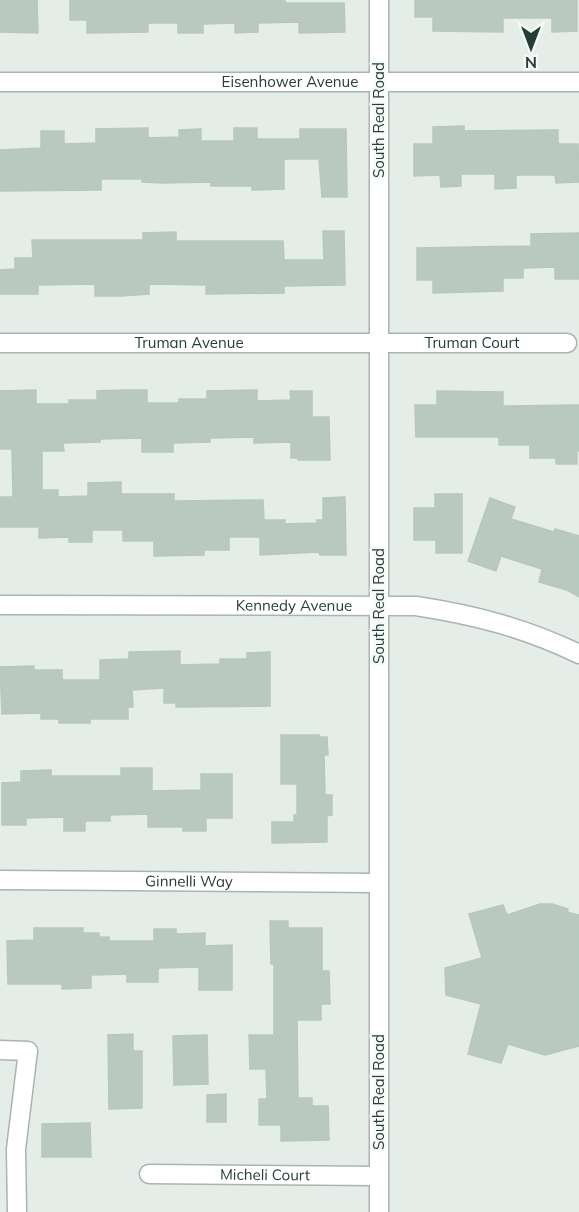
<svg xmlns="http://www.w3.org/2000/svg" width="579" height="1212" viewBox="0 0 579 1212" font-family="Mulish,sans-serif">
<style>
.building{fill:#bac8c2;stroke:#b7c7bf;stroke-width:1.5}
.lines{fill:none;stroke-linecap:round;stroke-linejoin:round}
.minor-casing{stroke:#a8b5b0;stroke-width:21}
.minor{stroke:#fff;stroke-width:18}
.labels{text-anchor:middle;stroke-width:5;stroke-linejoin:round;paint-order:stroke}
.street-label{font-size:15px;fill:#253e36;stroke:#f5faf7}
</style>
<rect width="100%" height="100%" fill="#e5ede9"/>
<!-- building -->
<g class="building">
<polygon points="0,0 37,0 38,33 0,32"/>
<polygon points="70,0 285,0 285,3 344,3 345,32 299,33 299,22 258,23 258,32 235,33 235,23 203,24 203,33 178,33 178,23 148,23 148,32 87,33 87,20 70,20"/>
<polygon points="415,0 577,0 577,31 552,32 552,18 503,18 503,32 433,31 433,17 415,17"/>
<polygon points="464,126 464,131 558,130 558,144 578,144 579,182 556,183 555,175 516,175 516,188 495,189 495,174 461,174 461,186 441,187 440,175 414,176 414,144 433,144 433,127"/>
<polygon points="148,128 148,138 179,137 179,130 201,129 201,141 234,141 234,128 257,128 257,139 300,139 300,129 346,129 347,197 322,197 319,159 284,159 284,189 252,190 252,186 211,186 211,182 163,183 142,182 142,179 101,179 101,190 0,191 0,150 41,148 41,131 64,131 64,144 96,143 96,129"/>
<polygon points="323,231 344,231 345,285 284,286 284,293 206,294 206,285 149,284 149,294 121,296 95,296 95,284 38,285 38,294 0,294 0,270 15,269 15,258 33,258 32,240 143,240 143,233 176,232 176,241 283,241 284,260 324,260"/>
<polygon points="579,233 579,279 555,279 555,267 523,268 523,278 503,278 503,291 433,293 433,280 417,280 417,248 531,246 531,234"/>
<polygon points="36,390 36,404 69,404 69,400 97,400 97,391 124,390 147,390 147,403 179,403 179,399 207,399 207,391 257,390 257,401 291,400 290,391 312,391 312,417 329,417 330,460 298,460 298,458 291,458 291,442 254,443 254,437 210,438 210,442 173,443 173,452 142,452 142,438 100,439 100,442 63,443 64,451 42,451 42,490 58,490 58,497 88,496 88,483 121,482 121,494 174,494 174,501 263,500 264,520 285,520 285,524 317,523 317,520 323,520 323,498 345,497 346,555 320,555 319,552 260,555 260,537 229,537 229,550 204,550 204,555 154,556 154,541 123,541 123,530 92,530 92,542 69,542 69,537 39,538 39,527 0,527 0,497 13,497 12,449 0,449 0,391"/>
<polygon points="437,391 503,392 503,406 579,405 579,451 577,451 577,464 556,464 556,458 530,458 530,445 499,445 499,437 416,437 415,405 437,405"/>
<polygon points="435,494 462,494 462,553 436,553 436,540 414,540 414,508 435,508"/>
<polygon points="490,498 515,507 511,519 554,532 555,529 579,536 579,597 567,590 539,582 542,569 526,564 501,556 496,571 468,561"/>
<polygon points="180,651 180,665 220,664 220,659 247,659 247,653 270,652 270,706 176,707 176,703 164,703 164,688 132,690 133,707 128,707 128,719 90,719 90,723 59,723 59,719 41,719 41,713 2,714 0,667 34,666 34,670 62,670 62,680 100,680 100,660 129,659 129,652"/>
<polygon points="281,735 319,735 319,737 327,737 328,755 324,755 325,795 332,795 332,815 327,816 327,842 272,843 272,822 294,822 294,815 297,815 297,784 281,784"/>
<polygon points="121,768 152,768 152,791 201,790 201,774 232,774 232,818 206,818 206,831 183,831 183,827 148,827 148,814 110,815 110,821 85,821 85,831 64,831 64,817 26,818 26,825 2,825 2,783 21,782 21,771 51,770 51,776 121,776"/>
<polygon points="540,904 552,904 568,909 567,912 579,915 579,1046 545,1055 508,1044 501,1063 468,1054 481,1004 446,995 445,968 482,958 469,914 503,905 507,915"/>
<polygon points="270,921 288,921 288,928 322,928 322,971 329,971 330,1004 321,1004 321,1020 297,1020 298,1098 312,1098 312,1106 328,1106 329,1140 281,1141 281,1125 259,1125 259,1099 267,1099 266,1069 250,1069 249,1035 274,1035 274,964 271,964"/>
<polygon points="34,928 83,928 83,933 99,933 99,937 109,937 109,941 154,941 154,929 176,929 176,934 205,933 205,946 232,945 232,990 199,990 199,967 158,968 158,982 127,982 127,974 91,975 91,988 62,989 62,984 8,984 7,941 34,940"/>
<polygon points="133,1034 133,1051 142,1051 142,1108 109,1109 108,1035"/>
<polygon points="207,1035 208,1084 174,1085 173,1036"/>
<polygon points="226,1094 226,1122 207,1122 207,1095"/>
<polygon points="90,1123 91,1157 42,1157 42,1124"/>
</g>
<g class="lines">
<defs>
<g id="minor">
<polyline points="379,0 379,1212"/>
<path id="s1" d="M0 82H579"/>
<path id="s2" d="M0 343H567"/>
<path id="s3" d="M0 605 416 606C475 615 525 628 579 654"/>
<path id="s4" d="M0 880 379 883"/>
<polyline points="0,1050 28,1051 16,1149 17,1212"/>
<path id="s5" d="M149 1174 379 1176"/>
</g>
</defs>
<!-- minor casing -->
<use href="#minor" class="minor-casing"/>
<!-- minor -->
<use href="#minor" class="minor"/>
</g>
<g class="labels">
<!-- street labels -->
<g class="street-label">
<text dy="5" stroke="none"><textPath href="#s1" startOffset="290">Eisenhower Avenue</textPath></text>
<text transform="translate(379 120) rotate(-90)" y="5">South Real Road</text>
<text dy="5" stroke="none"><textPath href="#s2" startOffset="189">Truman Avenue</textPath></text>
<text dy="5" stroke="none"><textPath href="#s2" startOffset="472">Truman Court</textPath></text>
<text dy="5" stroke="none"><textPath href="#s3" startOffset="294">Kennedy Avenue</textPath></text>
<text transform="translate(379 606) rotate(-90)" y="5">South Real Road</text>
<text dy="5" stroke="none"><textPath href="#s4" startOffset="189">Ginnelli Way</textPath></text>
<text transform="translate(379 1092) rotate(-90)" y="5">South Real Road</text>
<text dy="5" stroke="none"><textPath href="#s5" startOffset="116">Micheli Court</textPath></text>
</g>
</g>
<!-- north arrow -->
<g transform="translate(531 48) rotate(180)" stroke="#f5faf7" stroke-width="4.5" paint-order="stroke">
<path d="M0-4.5L10 22L0 15L-10 22Z" fill="#253e36"/>
<text y="-9" font-size="16" font-weight="bold" text-anchor="middle" fill="#253e36">N</text>
</g>
</svg>
